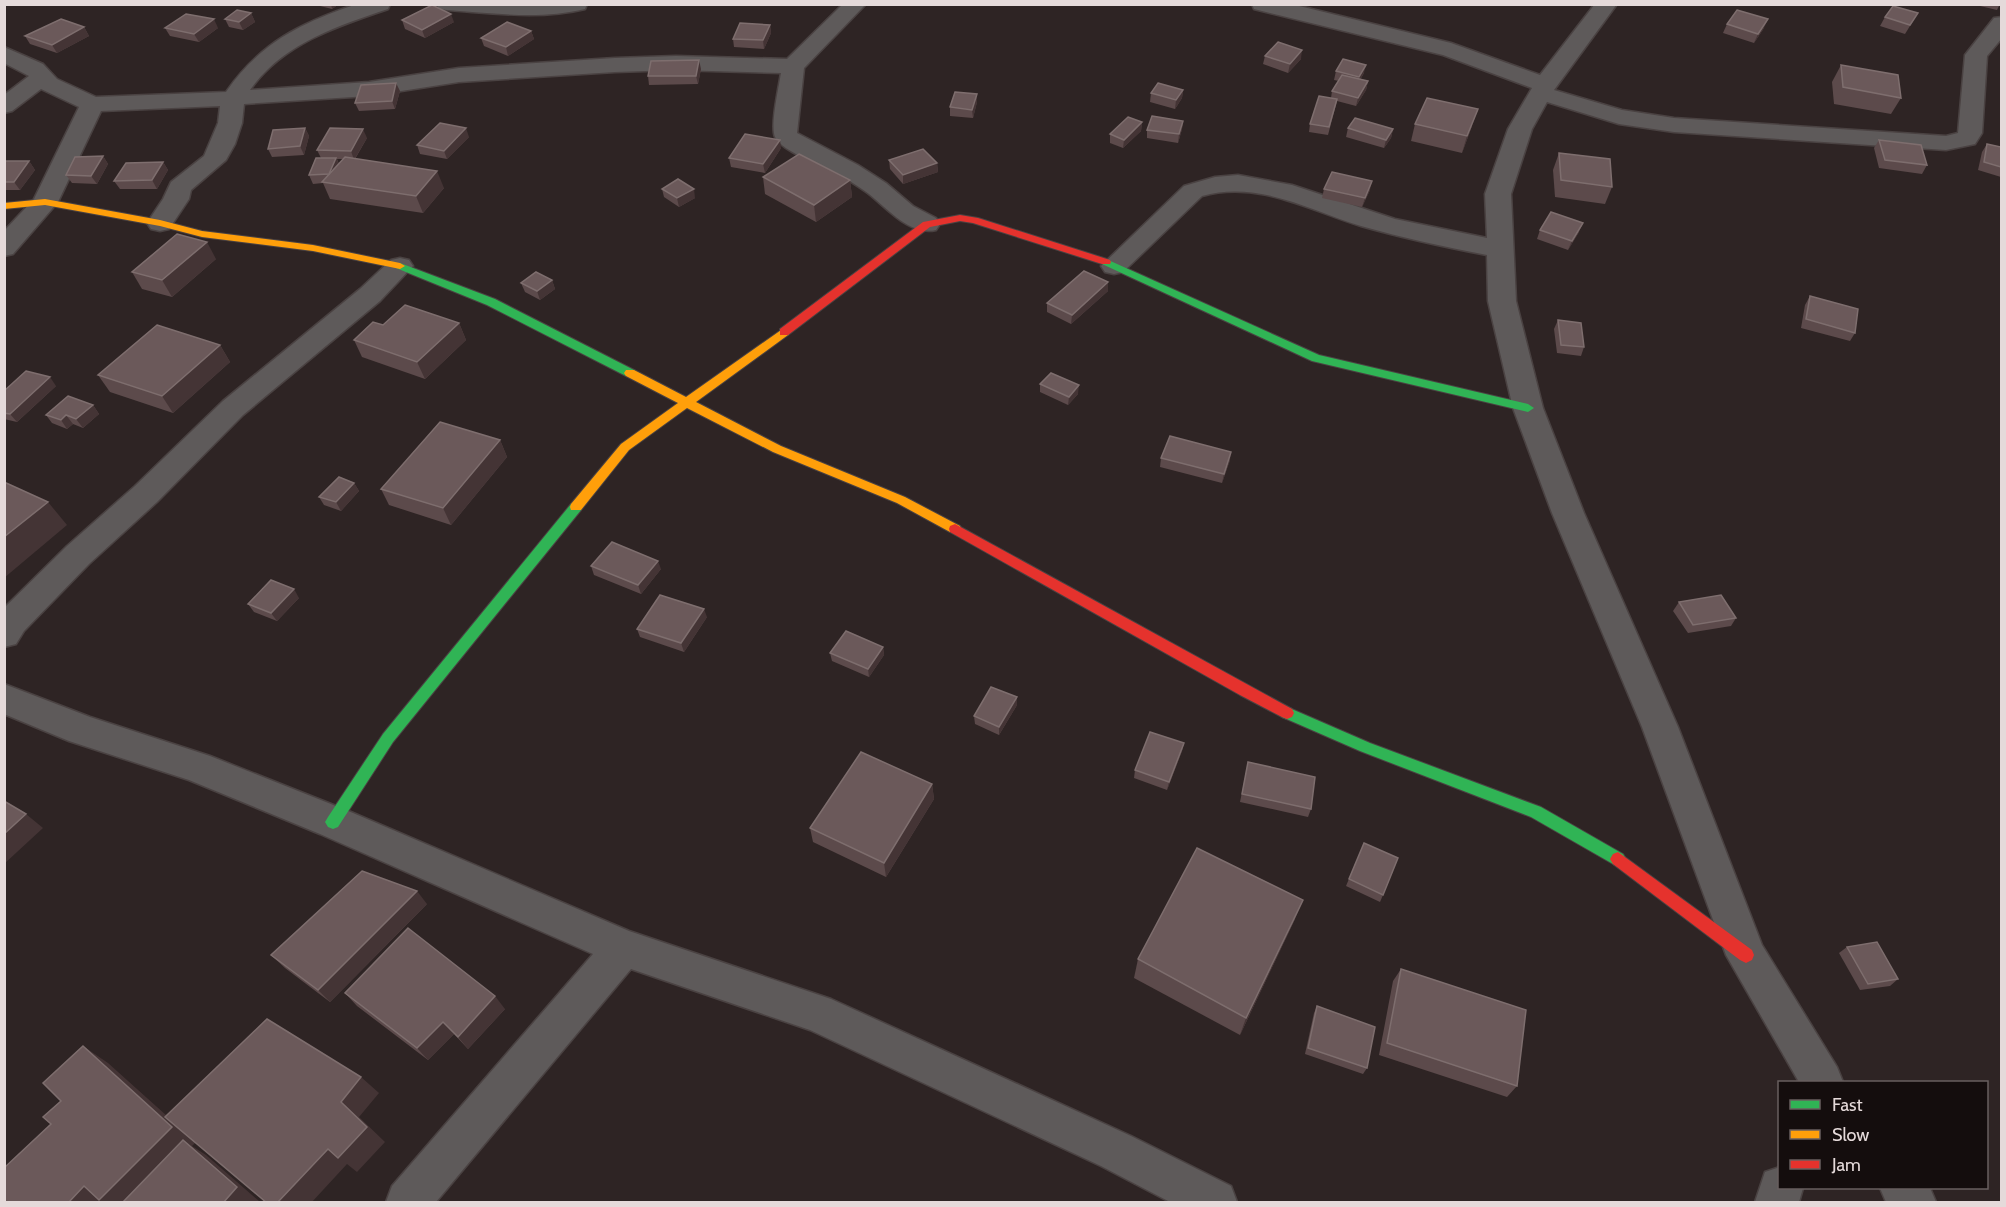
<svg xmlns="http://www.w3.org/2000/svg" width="2006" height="1207" viewBox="0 0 2006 1207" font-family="Cabin,sans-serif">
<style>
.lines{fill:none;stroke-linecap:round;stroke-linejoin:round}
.street-casing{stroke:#4a4242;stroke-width:3}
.fast-casing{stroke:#4a4242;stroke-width:2}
.slow-casing{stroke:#4a4242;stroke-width:2}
.jam-casing{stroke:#4a4242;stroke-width:2}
.street{fill:#5e5a5a;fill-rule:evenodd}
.fast{fill:#30b455;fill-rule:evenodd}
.slow{fill:#ff9f0a;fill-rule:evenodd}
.jam{fill:#e5322d;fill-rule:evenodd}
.wall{fill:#5c4a4b;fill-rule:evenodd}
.shaded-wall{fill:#443435}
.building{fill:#6b595a;stroke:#7e6e6e;stroke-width:1.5}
</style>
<rect width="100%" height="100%" fill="#2e2424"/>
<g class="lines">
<defs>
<g id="street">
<path d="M357 4H390L388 9C337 26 282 44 250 90L369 82 459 68 615 58 676 56 787 59 843 4H866L804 68 797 133 858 165 886 183 913 206 936 218 940 224 936 230C910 236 888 209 869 194 861 188 851 182 842 176 826 166 783 153 775 137 770 126 779 86 781 73L676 70 615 72 459 82 369 96 244 104 242 123 235 144 226 160 191 190 189 199 169 229 160 231 151 229 147 223 163 199 171 182 204 156 218 123 220 106 101 111 58 202 13 254 4 256V231L34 199 79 107 41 89 12 111 4 113V95L29 76 4 63V47L43 64 57 79 96 97 226 92C261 42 301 23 357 4Z"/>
<path d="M437 4H587L585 9C540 20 493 13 447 10L439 9Z"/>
<path d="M1252 4H1291L1451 43 1540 75 1595 4H1617L1554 90 1622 110 1674 118 1946 136 1958 133 1965 55 1994 18 2002 17V38L1987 56 1982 133 1975 144 1946 150 1674 132 1619 124 1547 102 1532 129 1511 194 1516 301 1543 408 1584 513 1678 727 1762 945 1837 1067 1843 1082H1799L1726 955 1642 727 1552 513 1513 408 1488 301 1487 255C1445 247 1403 238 1361 226 1309 210 1258 180 1202 196L1123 272 1114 274 1105 272 1101 266 1184 186 1215 177 1238 175 1292 185 1395 219 1487 238 1485 194 1508 129 1532 88 1443 55 1254 9Z"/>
<polygon points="400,258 409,260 413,266 380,301 243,415 157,502 89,564 24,631 16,644 4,647 4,608 67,546 135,486 223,401 360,289 391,260"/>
<polygon points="4,684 90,717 210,756 346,810 629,931 831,999 1131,1136 1231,1186 1237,1202 1170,1202 1101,1166 810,1030 631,969 436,1202 386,1202 392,1186 593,954 320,834 189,780 69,741 4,714"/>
<polygon points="1780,1167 1780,1188 1803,1188 1799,1202 1755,1202 1765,1172"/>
<polygon points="1880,1188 1930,1188 1936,1202 1886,1202"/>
</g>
<g id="fast">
<polygon points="1106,259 1319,355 1528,404 1534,408 1528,412 1312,361 1102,264 1102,260"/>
<polygon points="400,263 495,299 634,370 636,373 634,376 626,376 487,305 396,268 396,264"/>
<polygon points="576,502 581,504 582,507 581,510 393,742 338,827 333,829 328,827 325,822 328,817 383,734 571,504"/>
<polygon points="1287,707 1370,743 1541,807 1623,854 1626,859 1623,864 1618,866 1613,864 1531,817 1360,751 1282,717 1280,713 1282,709"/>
</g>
<g id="slow">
<polygon points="45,199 160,220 202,231 313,245 400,263 405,266 400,269 313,251 202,237 160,226 45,205 4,209 4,203"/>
<polygon points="784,328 790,332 788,335 696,402 781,446 905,497 960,526 961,529 960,532 950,532 897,503 773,452 687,408 629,450 581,510 571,510 570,507 571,504 621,444 678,403 626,376 624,373 626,370 634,370 686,397"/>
</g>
<g id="jam">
<polygon points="960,215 978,218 1110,260 1111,262 1110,264 1102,264 973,223 960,221 930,227 788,335 780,335 780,329 923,222"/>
<polygon points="955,524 1292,709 1294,713 1292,717 1287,719 1282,717 1240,695 950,532 949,529 950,526"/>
<polygon points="1618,852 1752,950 1754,955 1752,960 1746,963 1740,960 1613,864 1610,859 1613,854"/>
</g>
</defs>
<!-- street casing -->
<use href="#street" class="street-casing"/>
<!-- fast casing -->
<use href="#fast" class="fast-casing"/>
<!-- slow casing -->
<use href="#slow" class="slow-casing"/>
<!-- jam casing -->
<use href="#jam" class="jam-casing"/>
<!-- street -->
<use href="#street" class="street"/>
<!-- fast -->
<use href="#fast" class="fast"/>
<!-- slow -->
<use href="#slow" class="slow"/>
<!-- jam -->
<use href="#jam" class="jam"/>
</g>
<!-- wall -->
<g class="wall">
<polygon points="312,4 339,4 332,9"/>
<polygon points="1981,4 2000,4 1997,10 1980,6"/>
<polygon points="251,13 255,22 243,30 229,27 225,19"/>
<polygon points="1918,13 1905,34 1880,26 1885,17"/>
<polygon points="402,20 454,22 425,38 405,29"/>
<polygon points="1727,24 1764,28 1754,43 1723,33"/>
<polygon points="770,25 771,33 764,49 734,47 733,39"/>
<polygon points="84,27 89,36 57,53 30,44 25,36"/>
<polygon points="165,28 218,28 199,42 170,36"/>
<polygon points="531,31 534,39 508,56 484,46 481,38"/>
<polygon points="1265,56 1301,59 1288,73 1263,64"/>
<polygon points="1841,65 1901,98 1891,114 1834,104 1832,82"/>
<polygon points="701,69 698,84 649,85 648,76"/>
<polygon points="1336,71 1364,73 1360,80 1368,81 1366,90 1356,106 1337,101 1328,135 1309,132 1310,124 1331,98 1332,91 1339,81 1334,80"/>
<polygon points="1183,90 1182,98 1175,109 1150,102 1151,93"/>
<polygon points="400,91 395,109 359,111 355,103"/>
<polygon points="977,94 977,102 973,118 950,116 950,107"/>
<polygon points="1183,121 1182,129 1178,143 1147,138 1147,130"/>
<polygon points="1142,122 1141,131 1123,148 1110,143 1110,134"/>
<polygon points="1415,124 1472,126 1462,153 1411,141"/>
<polygon points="305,128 309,136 304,155 272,157 268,149"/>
<polygon points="1348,128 1393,129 1391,138 1384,148 1346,137"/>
<polygon points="469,137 447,159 420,154 417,145"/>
<path d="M367 138 355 159 444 188 423 213 330 199 323 183 313 184 309 175 321 158 317 150ZM337 159H343L339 164Z"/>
<polygon points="1879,140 1927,165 1922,174 1879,168 1874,148"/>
<polygon points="1987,144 2001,147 2001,177 1978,170 1982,152"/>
<polygon points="781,148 765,173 731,167 729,158"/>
<polygon points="1559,153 1612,187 1605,204 1555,197 1553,170"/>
<polygon points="103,156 108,164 97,184 72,183 66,175"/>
<polygon points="889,160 937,163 938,172 903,184 890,169"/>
<polygon points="4,161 29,161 35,170 20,190 4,190"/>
<polygon points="163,162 168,170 157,189 120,189 114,181"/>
<polygon points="763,177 850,180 852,197 816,222 765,194"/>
<polygon points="662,189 695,198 679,207 664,197"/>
<polygon points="1324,189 1370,190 1362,207 1322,198"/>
<polygon points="1540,230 1579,232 1568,250 1537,239"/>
<polygon points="216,259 172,297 142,289 132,272"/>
<polygon points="552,280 555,289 540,300 525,292 521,283"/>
<polygon points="1108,282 1108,291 1071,324 1047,312 1047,303"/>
<polygon points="1810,296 1855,333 1850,341 1801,328 1805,305"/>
<polygon points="1558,320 1584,347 1581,356 1557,353 1554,329"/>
<polygon points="459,323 466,340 425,379 362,357 354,340 383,325"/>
<polygon points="220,345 230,362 173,413 110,392 98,375"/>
<polygon points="1040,384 1078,394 1068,405 1040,392"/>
<polygon points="56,386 17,422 4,419 4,391"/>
<polygon points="93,405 99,414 83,428 73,424 67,429 52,423 46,415"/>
<polygon points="500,440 507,457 451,525 389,505 381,489"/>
<polygon points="1161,458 1230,460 1222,483 1160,467"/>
<polygon points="354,483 359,491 341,511 324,505 319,497"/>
<polygon points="591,566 661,569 641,594 594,575"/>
<polygon points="299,598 277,621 254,612 248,604"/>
<polygon points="1679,602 1736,618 1731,626 1688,633 1673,611"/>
<polygon points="707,617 684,652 640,637 637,629"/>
<polygon points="883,647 884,655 869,677 832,661 830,653"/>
<polygon points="1017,705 999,735 975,724 974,716"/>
<polygon points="1184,743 1182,751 1167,790 1134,778 1135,770"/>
<polygon points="1248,762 1311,809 1308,817 1240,802"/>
<polygon points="932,784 934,799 886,877 813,842 810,828"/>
<polygon points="1364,843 1383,895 1380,902 1346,886"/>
<polygon points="427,904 330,1002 285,968 271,955"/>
<polygon points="1295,919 1240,1035 1134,978 1138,959"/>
<polygon points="1847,947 1898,979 1890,986 1860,990 1839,953"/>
<polygon points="1401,969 1517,1086 1507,1097 1379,1055 1393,981"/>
<polygon points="345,993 505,1009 468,1049 454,1034 428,1060 357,1006"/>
<polygon points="1317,1006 1367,1068 1363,1074 1305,1054 1314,1013"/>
</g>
<!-- shaded-wall -->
<g class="shaded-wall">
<polygon points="331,4 339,4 332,9"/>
<polygon points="251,13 255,22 243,30 239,22"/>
<polygon points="451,14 454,22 425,38 422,30"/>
<polygon points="214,19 218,28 199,42 194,34"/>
<polygon points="1768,19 1764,28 1754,43 1758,34"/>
<polygon points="770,25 771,33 764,49 763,40"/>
<polygon points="84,27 89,36 57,53 52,45"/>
<polygon points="531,31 534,39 508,56 506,47"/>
<polygon points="1302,50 1301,59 1288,73 1290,64"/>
<polygon points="699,60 701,69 698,84 696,76"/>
<polygon points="1366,65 1364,73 1357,85 1359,77"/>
<polygon points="1368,81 1366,90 1356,106 1358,98"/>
<polygon points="396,83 400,91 395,109 392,101"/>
<polygon points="1183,90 1182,98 1175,109 1176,100"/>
<polygon points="977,94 977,102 973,118 972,110"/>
<polygon points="1478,109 1472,126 1462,153 1467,136"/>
<polygon points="1183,121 1182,129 1178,143 1179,134"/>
<polygon points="1142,122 1141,131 1123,148 1124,140"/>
<polygon points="305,128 309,136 304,155 300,146"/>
<polygon points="466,128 469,137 447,159 444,151"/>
<polygon points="363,129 367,138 354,160 351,151"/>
<polygon points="1393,129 1391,138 1384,148 1386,140"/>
<polygon points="780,140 781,148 765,173 763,164"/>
<polygon points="103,156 108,164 97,184 91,176"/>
<polygon points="336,158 340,166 329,174"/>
<polygon points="29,161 35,170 20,190 14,182"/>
<polygon points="163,162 168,170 157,189 152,180"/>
<polygon points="937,163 938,172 903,184 903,175"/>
<polygon points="437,171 444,188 423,213 416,196"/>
<polygon points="850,180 852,197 816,222 814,205"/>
<polygon points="1372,181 1370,190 1362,207 1365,198"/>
<polygon points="694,189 695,198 679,207 677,198"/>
<polygon points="1583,223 1579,232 1568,250 1572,241"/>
<polygon points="207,242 216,259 172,297 162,280"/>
<polygon points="552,280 555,289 540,300 537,291"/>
<polygon points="1108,282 1108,291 1071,324 1072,315"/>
<polygon points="459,323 466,340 425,379 417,362"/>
<polygon points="220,345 230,362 173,413 162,396"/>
<polygon points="50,377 56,386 17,422 10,414"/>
<polygon points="1079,385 1078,394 1068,405 1069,397"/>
<polygon points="93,405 99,414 83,428 76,419"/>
<polygon points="66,415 73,424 67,429 61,420"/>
<polygon points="500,440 507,457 451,525 443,508"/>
<polygon points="1231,452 1230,460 1222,483 1224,474"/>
<polygon points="354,483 359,491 341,511 336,502"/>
<polygon points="48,502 67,525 4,578 4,537"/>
<polygon points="658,561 661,569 641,594 638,585"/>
<polygon points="294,589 299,598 277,621 271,613"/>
<polygon points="704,609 707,617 684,652 681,643"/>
<polygon points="883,647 884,655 869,677 868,669"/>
<polygon points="1017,697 1017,705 999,735 999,727"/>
<polygon points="1184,743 1182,751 1167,790 1169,782"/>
<polygon points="932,784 934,799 886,877 884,863"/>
<polygon points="26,814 43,828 4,864 4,834"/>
<polygon points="417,891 427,904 330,1002 318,990"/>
<polygon points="1303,900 1295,919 1240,1035 1246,1018"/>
<polygon points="495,996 505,1009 468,1049 458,1037"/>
<polygon points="443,1022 454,1034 428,1060 417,1048"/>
<polygon points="83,1046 108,1063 196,1142 192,1146 206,1155 259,1201 258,1203 68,1203"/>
<polygon points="361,1077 379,1093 359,1117 385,1142 357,1172 347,1164 311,1203 277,1203 341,1102"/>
</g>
<!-- building -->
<g class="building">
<polygon points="432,5 451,14 422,30 402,20"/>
<polygon points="1893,6 1918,13 1910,25 1885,17"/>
<polygon points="237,10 251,13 239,22 225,19"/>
<polygon points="1737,10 1768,19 1758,34 1727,24"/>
<polygon points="186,14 214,19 194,34 165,28"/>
<polygon points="61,19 84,27 52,45 25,36"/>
<polygon points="507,22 531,31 506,47 481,38"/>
<polygon points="740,23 770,25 763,40 733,39"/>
<polygon points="1278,42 1302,50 1290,64 1265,56"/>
<polygon points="1343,59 1366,65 1359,77 1336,71"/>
<polygon points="699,60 696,76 648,76 651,61"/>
<polygon points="1841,65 1898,75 1901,98 1843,87"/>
<polygon points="1342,75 1368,81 1358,98 1332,91"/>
<polygon points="396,83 392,101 355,103 361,85"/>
<polygon points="1158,83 1183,90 1176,100 1151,93"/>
<polygon points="955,92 977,94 972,110 950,107"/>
<polygon points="1319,96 1337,99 1329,127 1310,124"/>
<polygon points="1427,98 1478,109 1467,136 1415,124"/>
<polygon points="1152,116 1183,121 1179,134 1147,130"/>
<polygon points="1128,117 1142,122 1124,140 1110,134"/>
<polygon points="1355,118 1393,129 1386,140 1348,128"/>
<polygon points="440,123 466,128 444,151 417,145"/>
<polygon points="305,128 300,146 268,149 273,130"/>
<polygon points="330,128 363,129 351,151 317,150"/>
<polygon points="745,134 780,140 763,164 729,158"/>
<polygon points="1879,140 1921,145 1927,165 1885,160"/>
<polygon points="1987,144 2001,147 2001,167 1984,162"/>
<polygon points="923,149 937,163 903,175 889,160"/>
<polygon points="1559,153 1610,159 1612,187 1561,180"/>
<polygon points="799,154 850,180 814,205 763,177"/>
<polygon points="103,156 91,176 66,175 75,157"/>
<polygon points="345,157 437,171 416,196 322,182"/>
<polygon points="316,158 336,158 329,174 309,175"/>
<polygon points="4,161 29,161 14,182 4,182"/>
<polygon points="163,162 152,180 114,181 126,163"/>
<polygon points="1332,172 1372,181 1365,198 1324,189"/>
<polygon points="678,179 694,189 677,198 662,189"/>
<polygon points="1551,212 1583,223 1572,241 1540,230"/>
<polygon points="177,234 207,242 162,280 132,272"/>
<polygon points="1084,271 1108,282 1072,315 1047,303"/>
<polygon points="536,272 552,280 537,291 521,283"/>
<polygon points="1810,296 1858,309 1855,333 1806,319"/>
<polygon points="405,305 459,323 417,362 354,340 373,322 383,325"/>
<polygon points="1558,320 1581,323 1584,347 1561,345"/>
<polygon points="157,325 220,345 162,396 98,375"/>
<polygon points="26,371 50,377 10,414 4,413 4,391"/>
<polygon points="1051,373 1079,385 1069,397 1040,384"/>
<polygon points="68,396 93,405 76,419 66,415 61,420 46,415"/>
<polygon points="440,422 500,440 443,508 381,489"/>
<polygon points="1170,436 1231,452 1224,474 1161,458"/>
<polygon points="339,477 354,483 336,502 319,497"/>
<polygon points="4,482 48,502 4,537"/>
<polygon points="612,542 658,561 638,585 591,566"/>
<polygon points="271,580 294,589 271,613 248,604"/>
<polygon points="660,595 704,609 681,643 637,629"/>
<polygon points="1721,595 1736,618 1693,625 1679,602"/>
<polygon points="846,631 883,647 868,669 830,653"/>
<polygon points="991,687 1017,697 999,727 974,716"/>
<polygon points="1150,732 1184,743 1169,782 1135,770"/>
<polygon points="861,752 932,784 884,863 810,828"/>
<polygon points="1248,762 1315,777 1311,809 1242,794"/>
<polygon points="4,801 26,814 4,834"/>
<polygon points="1364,843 1398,858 1383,895 1349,879"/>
<polygon points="1197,848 1303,900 1246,1018 1138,959"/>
<polygon points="362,871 417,891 318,990 271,955"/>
<polygon points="408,928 495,996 458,1037 443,1022 417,1048 345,993"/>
<polygon points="1877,942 1898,979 1868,984 1847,947"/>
<polygon points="1401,969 1526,1010 1517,1086 1387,1043"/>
<polygon points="1317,1006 1375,1027 1367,1068 1308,1048"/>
<polygon points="267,1019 361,1077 341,1102 367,1127 338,1158 328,1149 277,1203 267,1203 165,1117"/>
<polygon points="83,1046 172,1127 99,1200 84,1186 68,1203 4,1203 4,1168 51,1124 43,1117 61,1101 43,1083"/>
<polygon points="183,1140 237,1187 223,1203 122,1203"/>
</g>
<!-- border -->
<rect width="2006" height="1207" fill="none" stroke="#e5dada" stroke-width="12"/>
<!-- legend -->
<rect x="1778" y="1081" width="210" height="108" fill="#140d0d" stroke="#685f5f" stroke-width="1.5"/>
<rect x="1790" y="1100" width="30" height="9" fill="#30b455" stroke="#685f5f" stroke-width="1.5"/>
<text x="1832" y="1111" font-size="18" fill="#e5dada">Fast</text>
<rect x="1790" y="1130" width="30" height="9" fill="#ff9f0a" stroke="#685f5f" stroke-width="1.5"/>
<text x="1832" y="1141" font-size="18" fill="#e5dada">Slow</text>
<rect x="1790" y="1160" width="30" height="9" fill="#e5322d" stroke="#685f5f" stroke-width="1.5"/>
<text x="1832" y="1171" font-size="18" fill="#e5dada">Jam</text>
</svg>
